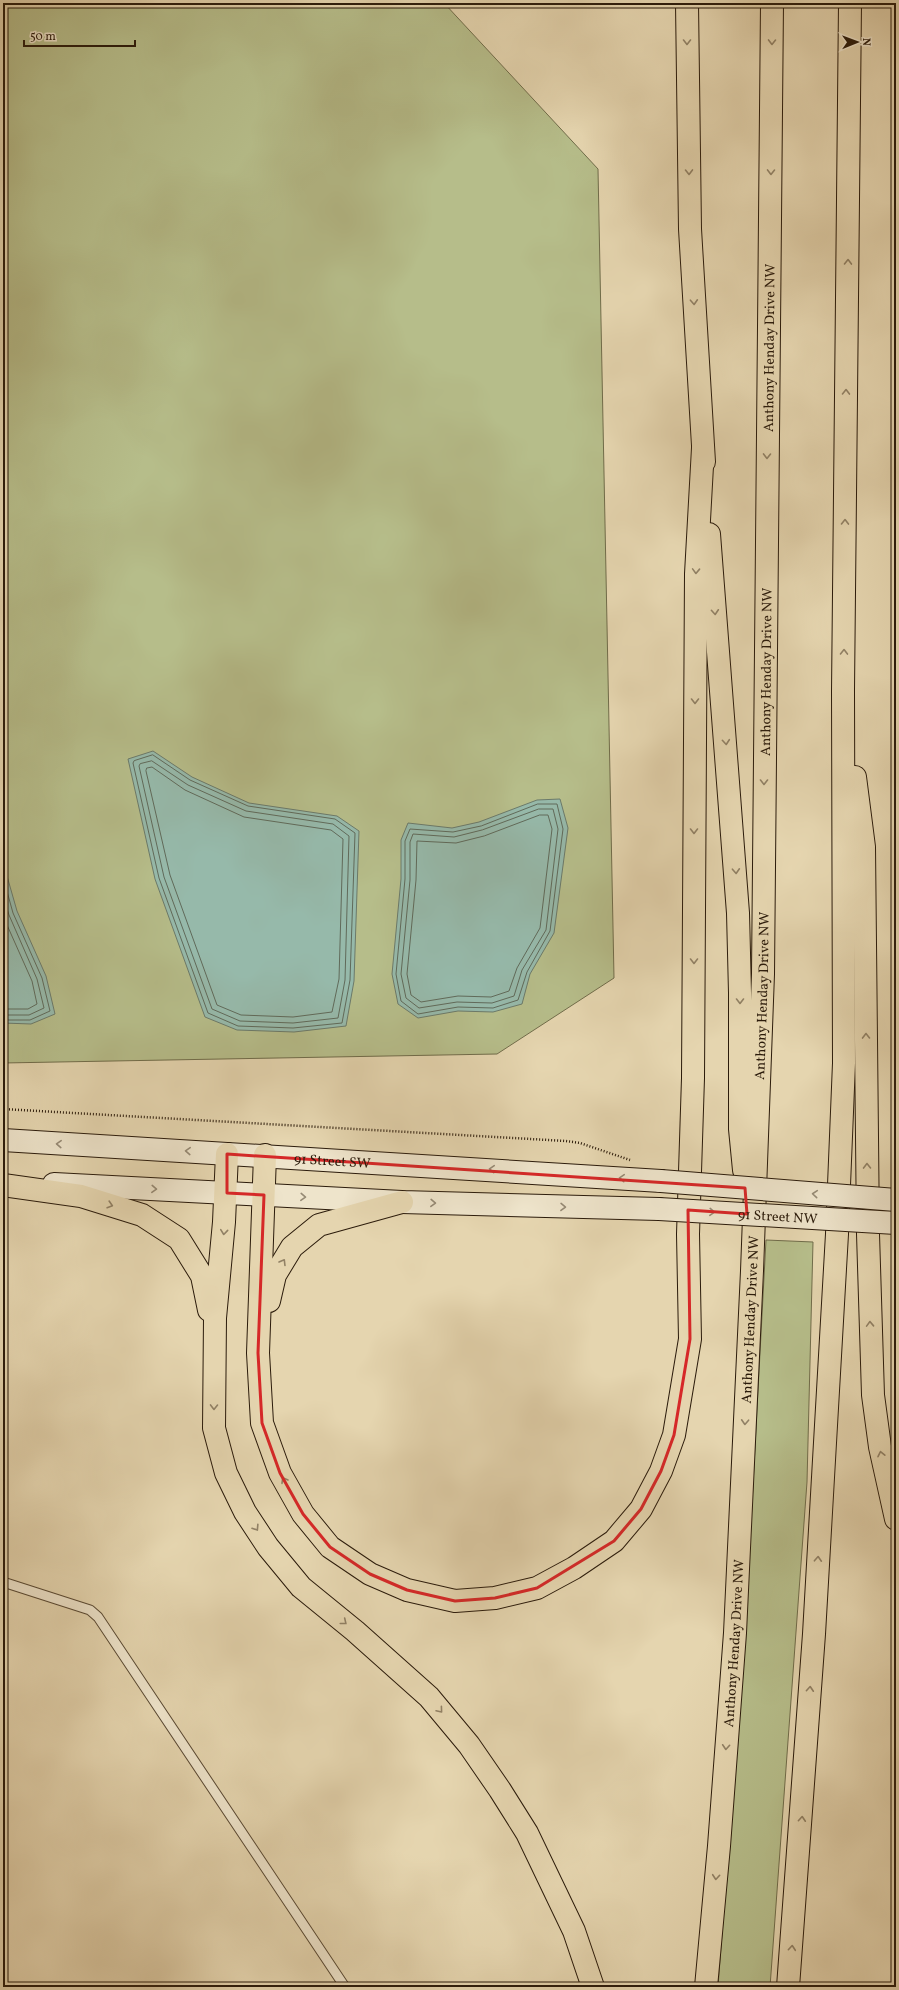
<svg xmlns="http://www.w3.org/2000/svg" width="899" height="1990" viewBox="0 0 899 1990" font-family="Vollkorn,serif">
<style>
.green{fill:#b6bd8a;stroke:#706c4a}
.water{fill:#96b9aa;stroke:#6b7a6a}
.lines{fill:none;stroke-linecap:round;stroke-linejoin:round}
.shore{stroke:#606a5a;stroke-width:1}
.service-casing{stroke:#5a4a34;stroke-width:11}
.secondary-casing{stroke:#2b1b0b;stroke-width:24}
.motorway-casing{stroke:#2b1b0b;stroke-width:24}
.path{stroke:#2b1b0b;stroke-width:2.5;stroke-dasharray:1 2;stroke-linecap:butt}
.service{stroke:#eee4cb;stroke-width:9}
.secondary{stroke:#eee4cb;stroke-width:22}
.motorway{stroke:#e5d5af;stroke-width:22}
.secondary-bridge-casing{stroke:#2b1b0b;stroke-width:24;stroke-linecap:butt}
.secondary-bridge{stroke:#eee4cb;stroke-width:22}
.oneway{stroke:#918165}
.oneway2{stroke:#968a75}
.marked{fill:none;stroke:#d62828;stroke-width:3;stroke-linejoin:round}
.labels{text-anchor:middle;stroke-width:3;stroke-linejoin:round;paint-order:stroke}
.street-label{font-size:14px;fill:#2b1b0b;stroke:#eee4cb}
</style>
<rect width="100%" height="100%" fill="#e5d5af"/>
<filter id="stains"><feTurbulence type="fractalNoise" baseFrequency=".005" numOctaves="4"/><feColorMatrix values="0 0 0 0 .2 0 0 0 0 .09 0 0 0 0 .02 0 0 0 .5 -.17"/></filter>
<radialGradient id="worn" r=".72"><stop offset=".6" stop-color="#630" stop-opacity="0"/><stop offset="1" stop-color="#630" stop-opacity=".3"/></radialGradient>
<!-- green -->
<g class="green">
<polygon points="3,3 444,3 598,169 614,978 497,1054 3,1063"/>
<polygon points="766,1240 813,1242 807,1482 770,1987 718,1987 747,1598"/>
</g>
<!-- water -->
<g class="water">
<polygon points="153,751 192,777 249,803 337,816 359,831 354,981 346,1026 294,1032 237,1030 205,1017 155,879 128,759"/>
<polygon points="560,799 568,828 554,933 530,974 522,1004 493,1012 458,1011 418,1018 398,1004 392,974 401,879 401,840 408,823 452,828 479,822 537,800"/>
<polygon points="3,862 17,911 46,976 55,1014 31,1024 3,1023"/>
</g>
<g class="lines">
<!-- shore -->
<g class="shore">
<polygon points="153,755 190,780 248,806 335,819 355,833 350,980 342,1023 293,1028 238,1026 208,1013 159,878 133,763 134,761"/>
<polygon points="152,761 188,785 246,811 333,824 349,836 345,980 338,1018 293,1023 240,1021 212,1009 164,877 139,766 140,764"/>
<polygon points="147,768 152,767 185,790 244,817 331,830 343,839 339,979 332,1012 293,1017 241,1015 217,1005 170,875 146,771"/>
<polygon points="538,804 557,804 563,829 550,931 527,972 518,1000 493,1008 458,1007 418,1014 401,1001 396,974 405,879 405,841 410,829 453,832 481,826"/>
<polygon points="539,809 553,809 558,829 546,930 522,970 514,996 492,1003 457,1002 419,1008 406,998 401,974 410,880 410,842 413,834 454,837 482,830"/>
<polygon points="540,815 548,815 552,829 540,928 517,968 509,991 491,997 458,996 421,1002 411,995 407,974 416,880 417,841 456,843 484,836"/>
<polyline points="3,877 13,913 42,978 50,1011 30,1020 3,1020"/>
<polyline points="3,895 9,915 37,979 44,1008 29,1015 3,1015"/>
<polyline points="3,916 32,981 37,1004 28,1009 3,1009"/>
</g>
<defs>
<polyline id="service" points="3,1582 90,1610 98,1617 345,1987"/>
<g id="secondary">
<path id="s1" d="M3 1140 661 1181"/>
<polyline points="54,1184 402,1202 659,1209"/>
</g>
<g id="motorway">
<polyline points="687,3 690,229 704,462"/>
<polyline points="709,534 738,913 740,993 740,1129 744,1170"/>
<polyline points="855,777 864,847 868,1234 873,1395 880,1447 896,1519"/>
<polyline points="227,1154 224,1222 215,1318 214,1428 226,1473 245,1512 268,1547 301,1587 355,1631 429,1697 469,1745 500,1790 527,1833 574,1931 593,1987"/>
<polyline points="265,1155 258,1353 262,1423 280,1473 303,1514 330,1547 370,1574 407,1590 455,1601 495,1598 537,1588 574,1568 614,1541 641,1509 661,1471 674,1435 690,1339 688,1234 693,1078 696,574 703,448"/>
<polyline points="3,1185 81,1196 142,1215 179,1239 202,1276 209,1310"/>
<polyline points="269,1301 275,1275 292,1247 319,1225 402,1202"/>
<path id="s2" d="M706 1987 719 1846 735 1633 752 1271 763 974 772 3"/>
<polyline points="788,1987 814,1634 837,1234 844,1063 843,691 850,3"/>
</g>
</defs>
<!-- service casing -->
<use href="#service" class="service-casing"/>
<!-- secondary casing -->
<use href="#secondary" class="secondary-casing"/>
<!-- motorway casing -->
<use href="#motorway" class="motorway-casing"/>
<!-- path -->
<polyline class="path" points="3,1109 566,1141 580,1143 630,1160"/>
<!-- service -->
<use href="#service" class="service"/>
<!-- secondary -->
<use href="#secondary" class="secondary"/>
<!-- motorway -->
<use href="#motorway" class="motorway"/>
<defs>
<g id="secondary-bridge">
<polyline points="661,1181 896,1200"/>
<path id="s3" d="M659 1209 896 1223"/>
</g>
</defs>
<!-- secondary-bridge casing -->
<use href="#secondary-bridge" class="secondary-bridge-casing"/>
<!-- secondary-bridge -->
<use href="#secondary-bridge" class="secondary-bridge"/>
</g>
<!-- one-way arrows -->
<defs><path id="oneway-chevron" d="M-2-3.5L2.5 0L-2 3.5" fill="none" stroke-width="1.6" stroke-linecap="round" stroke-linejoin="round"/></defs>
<g class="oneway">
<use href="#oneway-chevron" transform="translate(687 42) rotate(90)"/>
<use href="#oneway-chevron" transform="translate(772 42) rotate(91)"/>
<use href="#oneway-chevron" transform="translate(689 172) rotate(89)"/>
<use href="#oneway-chevron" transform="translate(771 172) rotate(91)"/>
<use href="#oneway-chevron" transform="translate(848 262) rotate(-89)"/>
<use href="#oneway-chevron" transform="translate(694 302) rotate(87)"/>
<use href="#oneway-chevron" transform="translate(846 392) rotate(-89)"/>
<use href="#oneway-chevron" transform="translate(767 456) rotate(91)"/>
<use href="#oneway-chevron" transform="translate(845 522) rotate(-89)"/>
<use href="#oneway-chevron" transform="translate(696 571) rotate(92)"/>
<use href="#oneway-chevron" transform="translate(715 612) rotate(86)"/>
<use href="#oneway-chevron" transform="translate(844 652) rotate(-89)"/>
<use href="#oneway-chevron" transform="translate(695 701) rotate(90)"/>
<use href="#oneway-chevron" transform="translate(726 742) rotate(85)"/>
<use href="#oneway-chevron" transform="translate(764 782) rotate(90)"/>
<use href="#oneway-chevron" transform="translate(694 831) rotate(90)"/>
<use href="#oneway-chevron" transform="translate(736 871) rotate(87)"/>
<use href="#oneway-chevron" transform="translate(694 961) rotate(90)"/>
<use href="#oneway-chevron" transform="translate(740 1001) rotate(90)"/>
<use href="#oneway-chevron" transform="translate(866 1036) rotate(-91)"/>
<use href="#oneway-chevron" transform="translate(867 1166) rotate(-91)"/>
<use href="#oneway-chevron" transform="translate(110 1205) rotate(17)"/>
<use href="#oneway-chevron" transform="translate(224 1232) rotate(96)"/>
<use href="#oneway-chevron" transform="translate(283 1262) rotate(-59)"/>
<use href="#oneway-chevron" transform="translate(870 1324) rotate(-92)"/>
<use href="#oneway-chevron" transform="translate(214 1407) rotate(91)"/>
<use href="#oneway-chevron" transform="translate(745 1422) rotate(93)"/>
<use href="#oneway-chevron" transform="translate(881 1454) rotate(-102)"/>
<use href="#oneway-chevron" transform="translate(284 1480) rotate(-120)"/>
<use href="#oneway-chevron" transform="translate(256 1528) rotate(57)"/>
<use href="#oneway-chevron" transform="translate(818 1559) rotate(-87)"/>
<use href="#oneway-chevron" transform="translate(344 1622) rotate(39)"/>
<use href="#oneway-chevron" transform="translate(810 1689) rotate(-86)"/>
<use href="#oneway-chevron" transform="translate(440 1710) rotate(50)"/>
<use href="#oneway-chevron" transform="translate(726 1747) rotate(94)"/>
<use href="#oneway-chevron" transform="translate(802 1819) rotate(-86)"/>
<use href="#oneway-chevron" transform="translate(716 1877) rotate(95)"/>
<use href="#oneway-chevron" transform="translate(792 1948) rotate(-85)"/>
</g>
<g class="oneway2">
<use href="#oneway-chevron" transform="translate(59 1144) rotate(-177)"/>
<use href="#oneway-chevron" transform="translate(188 1151) rotate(-177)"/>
<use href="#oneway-chevron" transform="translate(492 1169) rotate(-176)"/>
<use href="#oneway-chevron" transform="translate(622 1178) rotate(-176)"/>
<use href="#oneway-chevron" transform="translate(154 1189) rotate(3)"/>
<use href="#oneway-chevron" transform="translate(815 1194) rotate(-175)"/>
<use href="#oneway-chevron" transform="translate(303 1197) rotate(3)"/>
<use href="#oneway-chevron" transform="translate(433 1203) rotate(2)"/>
<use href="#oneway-chevron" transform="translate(563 1207) rotate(1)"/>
<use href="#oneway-chevron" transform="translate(712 1212) rotate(3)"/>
</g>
<!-- marked area -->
<path class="marked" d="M227 1154 745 1188 747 1214 688 1210 690 1339 674 1435 661 1471 641 1509 614 1541 537 1588 495 1598 455 1601 407 1590 370 1574 330 1547 303 1514 280 1473 262 1423 258 1353 264 1195 227 1193Z"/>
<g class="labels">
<!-- street labels -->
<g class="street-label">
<text dy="5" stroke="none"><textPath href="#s2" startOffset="1641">Anthony Henday Drive NW</textPath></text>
<text dy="5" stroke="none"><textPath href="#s2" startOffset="1317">Anthony Henday Drive NW</textPath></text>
<text dy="5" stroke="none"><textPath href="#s2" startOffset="993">Anthony Henday Drive NW</textPath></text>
<text dy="5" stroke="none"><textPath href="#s1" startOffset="330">91 Street SW</textPath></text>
<text dy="5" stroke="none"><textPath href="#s3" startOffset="119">91 Street NW</textPath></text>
<text dy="5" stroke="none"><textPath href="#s2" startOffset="669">Anthony Henday Drive NW</textPath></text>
<text dy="5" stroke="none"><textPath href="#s2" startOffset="345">Anthony Henday Drive NW</textPath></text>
</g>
</g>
<!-- margin -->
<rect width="899" height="1990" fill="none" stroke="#e5d5af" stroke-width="16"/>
<rect x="4" y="4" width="891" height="1982" fill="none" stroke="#2b1b0b" stroke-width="2"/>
<rect x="8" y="8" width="883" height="1974" fill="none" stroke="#2b1b0b"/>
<!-- north arrow -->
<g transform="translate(857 42) rotate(89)" stroke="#eee4cb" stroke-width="3" paint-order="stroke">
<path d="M0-3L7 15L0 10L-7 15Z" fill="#2b1b0b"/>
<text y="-6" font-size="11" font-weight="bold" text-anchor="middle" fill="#2b1b0b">N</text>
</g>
<!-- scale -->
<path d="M24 40v6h111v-6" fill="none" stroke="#2b1b0b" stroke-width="2"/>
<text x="30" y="40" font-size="12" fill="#2b1b0b" stroke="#eee4cb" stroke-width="3" paint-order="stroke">50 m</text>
<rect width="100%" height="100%" filter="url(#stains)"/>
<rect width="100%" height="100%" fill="url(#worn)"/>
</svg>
